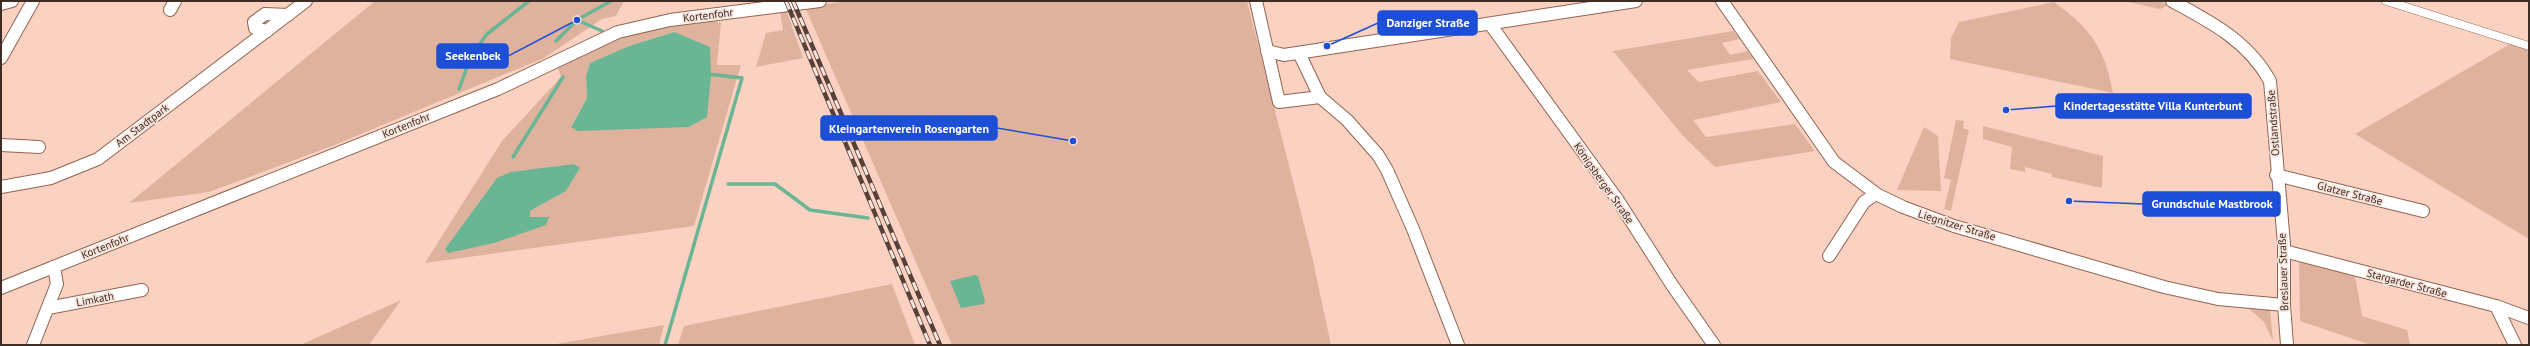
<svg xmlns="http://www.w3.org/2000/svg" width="2530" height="346" viewBox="0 0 2530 346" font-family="'PT Sans',sans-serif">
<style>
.green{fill:#dfb29e;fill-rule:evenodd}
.water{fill:#6ab594}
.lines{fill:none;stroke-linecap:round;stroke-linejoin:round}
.stream{stroke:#6ab594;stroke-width:3.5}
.minor-casing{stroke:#916451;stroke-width:14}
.major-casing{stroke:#916451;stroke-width:1}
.minor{stroke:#fff;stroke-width:12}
.major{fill:#fff;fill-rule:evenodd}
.rail-casing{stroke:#564037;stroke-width:4.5}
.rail{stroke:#f9e4dc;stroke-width:3;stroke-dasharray:9;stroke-linecap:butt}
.labels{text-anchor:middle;stroke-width:3.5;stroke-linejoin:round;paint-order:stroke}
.street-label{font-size:11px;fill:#3f2c24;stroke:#f9e4dc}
.leader{fill:none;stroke:#1d4ed8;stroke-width:1.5}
.callout-dot{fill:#1d4ed8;stroke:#f9e4dc;stroke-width:1.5}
.callout{fill:#1d4ed8;stroke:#1d4ed8;stroke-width:1.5}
.callout-label{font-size:12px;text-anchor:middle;font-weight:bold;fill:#fff}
</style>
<rect width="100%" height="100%" fill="#fbd2c1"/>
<!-- green -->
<g class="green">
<polygon points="375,1 624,1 616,16 602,19 544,58 332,146 209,192 129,203"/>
<polygon points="847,1 1247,1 1312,256 1331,345 952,345 805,7"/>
<polygon points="2123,1 2160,1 2169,5 2160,9"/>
<path d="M2054 2C2092 30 2104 47 2113 93L1950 59 1951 38 1959 22Z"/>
<polygon points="786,9 803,58 756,67 766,33 783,30 780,10"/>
<path d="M701 18 721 23 717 65H741L694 226 425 263 502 141 561 77 557 65 603 40ZM673 32 711 75 706 117 689 127 571 126 587 98 586 76 590 63 629 46ZM580 168 566 191 530 211V217H548L445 249Z"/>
<polygon points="1733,31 1740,39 1722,43 1730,55 1748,51 1753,59 1687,70 1699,82 1758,71 1781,102 1693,120 1706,137 1795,124 1815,151 1715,167 1684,137 1613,51"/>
<polygon points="2510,44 2529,50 2529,239 2355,134"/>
<polygon points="1956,120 1964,121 1963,128 1969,130 1951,211 1944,209 1951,180 1944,178"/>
<polygon points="1983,126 2103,156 2102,188 2052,177 2052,174 2025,167 2025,172 2010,169 2012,147 1983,139"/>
<polygon points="1924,127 1938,136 1941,191 1897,190"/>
<polygon points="2299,260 2355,276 2362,316 2407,330 2410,345 2371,345 2300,321"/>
<polygon points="892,284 915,345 678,345 684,326"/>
<polygon points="401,300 369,345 300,345"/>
<polygon points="2245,305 2260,306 2270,310 2273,341 2264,322"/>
<polygon points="664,325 659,345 551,345"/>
</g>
<!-- water -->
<g class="water">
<polygon points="674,32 710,47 711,75 707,117 689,127 578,131 571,127 587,98 586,76 590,63 629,46"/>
<polygon points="574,164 580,168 566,191 530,211 530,217 549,217 546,225 494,243 448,253 445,249 497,178 511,172"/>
<polygon points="975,275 978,276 985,301 984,304 961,308 950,281"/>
</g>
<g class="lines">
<!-- stream -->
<g class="stream">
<polyline points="602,31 577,20 611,1"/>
<polyline points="556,41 577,20"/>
<polyline points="459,89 471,56 487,34 529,1"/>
<polyline points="513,157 563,77"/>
<polyline points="728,184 775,184 810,210 868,218"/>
<polyline points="665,345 742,78 708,74"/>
</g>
<defs>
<g id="minor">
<polyline points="1256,1 1279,102 1320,97 1299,53"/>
<polyline points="1722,1 1834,162 1878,195 1903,207 1954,226 2164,287 2218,299 2284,305"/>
<path d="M2172 1C2211 22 2248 41 2270 81L2284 244V305L2287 345"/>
<polyline points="1,4 12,1"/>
<polyline points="170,10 175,1"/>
<polyline points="1490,24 1617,199 1672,285 1714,345"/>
<polyline points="267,31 255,28 254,22 265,14 288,15"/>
<polyline points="1267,51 1284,55 1636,1"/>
<polyline points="1,58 33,1"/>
<polyline points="1320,97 1347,120 1378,155 1387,170 1413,229 1458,345"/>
<polyline points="1,145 39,147"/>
<polyline points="2276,175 2423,211"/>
<polyline points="1,187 51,178 98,159 306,1"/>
<polyline points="2284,251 2496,306 2529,318"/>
<polyline points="1829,256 1864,202 1874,195"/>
<polyline points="1,288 498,89 618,32 670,20 820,1"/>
<polyline points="2496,306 2515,345"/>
<polyline points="48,308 142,290"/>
<polyline points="33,345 57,284 54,267"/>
</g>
<polygon id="major" points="2381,1 2400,1 2529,42 2529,50 2383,4"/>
</defs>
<!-- minor casing -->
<use href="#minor" class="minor-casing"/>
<!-- major casing -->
<use href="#major" class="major-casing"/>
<!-- minor -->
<use href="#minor" class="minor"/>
<!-- major -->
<use href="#major" class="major"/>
<defs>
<g id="rail">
<polyline points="786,1 930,345"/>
<polyline points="793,1 940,345"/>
</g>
</defs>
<!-- rail casing -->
<use href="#rail" class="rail-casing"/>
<!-- rail -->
<use href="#rail" class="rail"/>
</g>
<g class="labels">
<!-- street labels -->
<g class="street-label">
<text transform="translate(708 15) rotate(-7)" y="4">Kortenfohr</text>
<text transform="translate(2273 123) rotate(-94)" y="4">Ostlandstraße</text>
<text transform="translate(142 125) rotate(-37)" y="4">Am Stadtpark</text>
<text transform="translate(406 125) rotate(-22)" y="4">Kortenfohr</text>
<text transform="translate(1604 183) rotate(55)" y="4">Königsberger Straße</text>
<text transform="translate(2350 193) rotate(14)" y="4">Glatzer Straße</text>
<text transform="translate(1957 225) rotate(17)" y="4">Liegnitzer Straße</text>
<text transform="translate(105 246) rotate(-22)" y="4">Kortenfohr</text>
<text transform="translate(2283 272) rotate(-92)" y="4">Breslauer Straße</text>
<text transform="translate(2407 283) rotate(15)" y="4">Stargarder Straße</text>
<text transform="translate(95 299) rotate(-11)" y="4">Limkath</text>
</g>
</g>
<!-- callouts -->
<path class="leader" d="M1327 46L1378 23M577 20L508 56M2006 110L2056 106M1073 141L997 128M2069 201L2143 204"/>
<g class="callout-dot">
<circle cx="1327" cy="46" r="4"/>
<circle cx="577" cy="20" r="4"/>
<circle cx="2006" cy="110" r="4"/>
<circle cx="1073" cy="141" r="4"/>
<circle cx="2069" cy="201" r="4"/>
</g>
<g class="callout">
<rect x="1378" y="11" width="99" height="24" rx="4"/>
<rect x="437" y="44" width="71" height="24" rx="4"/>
<rect x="2056" y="94" width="195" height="24" rx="4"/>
<rect x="821" y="116" width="176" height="24" rx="4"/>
<rect x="2143" y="192" width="137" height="24" rx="4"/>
</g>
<g class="callout-label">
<text x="1428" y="27">Danziger Straße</text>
<text x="473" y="60">Seekenbek</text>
<text x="2153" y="110">Kindertagesstätte Villa Kunterbunt</text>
<text x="909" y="133">Kleingartenverein Rosengarten</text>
<text x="2212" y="208">Grundschule Mastbrook</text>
</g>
<!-- border -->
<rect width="2530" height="346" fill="none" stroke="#3f2c24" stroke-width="4"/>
</svg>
